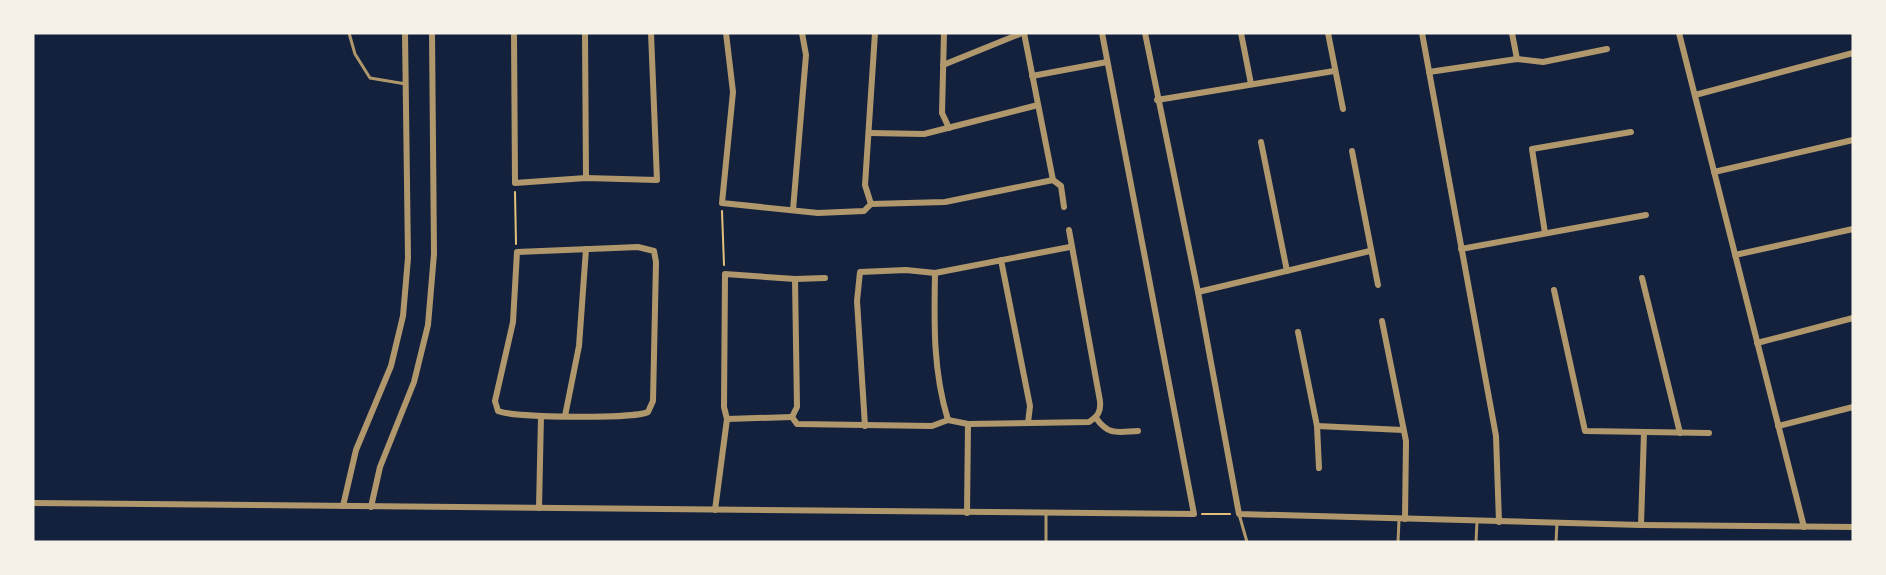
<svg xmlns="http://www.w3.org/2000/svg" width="1886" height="575" viewBox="0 0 1886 575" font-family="'Nunito Sans',sans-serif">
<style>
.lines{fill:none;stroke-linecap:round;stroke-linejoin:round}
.path{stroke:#e5c07b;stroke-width:2}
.service{stroke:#b1986c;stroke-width:3}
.minor{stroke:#b1986c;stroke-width:6}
</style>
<rect width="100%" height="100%" fill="#14213d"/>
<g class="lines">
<!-- path -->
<g class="path">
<polyline points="515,192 516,244"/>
<polyline points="722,211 724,265"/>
<polyline points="1202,514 1230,514"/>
</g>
<!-- service -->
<g class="service">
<polyline points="349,33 355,54 370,78 406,84"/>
<polyline points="1239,514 1247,542"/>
<polyline points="1046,542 1046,514"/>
<polyline points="1398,542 1399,520"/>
<polyline points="1476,542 1477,521"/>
<polyline points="1556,542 1557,523"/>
</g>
<!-- minor -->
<g class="minor">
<polyline points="514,33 515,183 586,178 657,180 651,33"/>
<polyline points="585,33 586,178"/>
<polyline points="726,33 733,92 722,203 818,213 864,211 871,204"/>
<polyline points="944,33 942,113 949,128"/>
<polyline points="1024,33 1053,180 1061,186 1064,207"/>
<polyline points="1145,33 1198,292 1239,514 1641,525 1853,527"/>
<polyline points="1241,33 1251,84"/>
<polyline points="1328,33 1343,109"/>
<polyline points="1422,33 1496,436 1499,522"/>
<polyline points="1512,33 1517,59"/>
<polyline points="1679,33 1804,527"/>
<polyline points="943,65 1022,33"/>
<polyline points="1429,72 1517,59 1543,62 1607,49"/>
<polyline points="1032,76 1107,62"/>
<polyline points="1695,95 1853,53"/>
<polyline points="1157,100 1334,71"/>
<polyline points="870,133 924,134 1038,105"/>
<polyline points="1261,142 1287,271"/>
<polyline points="1352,151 1378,285"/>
<polyline points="1714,172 1853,140"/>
<polyline points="871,204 945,202 1053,180"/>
<polyline points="871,204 865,185 875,33"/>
<polyline points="793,210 806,55 802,33"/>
<polyline points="1545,233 1532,149 1631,132"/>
<path d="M638 247 654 251 656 262 653 401 648 412C635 419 514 418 498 411L495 401 513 322 517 252Z"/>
<polyline points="1461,249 1646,215"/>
<polyline points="1735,255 1853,229"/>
<polyline points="1001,260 1030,406 1028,423"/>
<path d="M935 273C934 324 933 371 948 420"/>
<polyline points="1642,278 1680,433"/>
<polyline points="1554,290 1585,431 1709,433"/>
<polyline points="1198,292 1370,251"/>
<polyline points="1382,321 1406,441 1405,519"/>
<polyline points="1298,332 1317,426 1319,468"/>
<polyline points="1757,343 1853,318"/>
<polyline points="565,416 579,346 586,249"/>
<path d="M792 417 797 424 932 426 948 420 968 424 1089 422C1098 416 1101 412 1100 401L1069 230"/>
<polyline points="792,417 797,407 795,279"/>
<path d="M1096 418C1109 436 1117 432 1138 431"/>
<polyline points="727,419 792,417"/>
<polyline points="865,426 857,301 860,272 906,270 935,273 1070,247"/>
<polyline points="1317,426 1403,430"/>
<polyline points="1778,426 1853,407"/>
<polyline points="33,503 1194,514 1102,33"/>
<polyline points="343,506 356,450 391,366 403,316 408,258 405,33"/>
<polyline points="371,507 380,467 414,382 428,325 434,254 432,33"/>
<polyline points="539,508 541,416"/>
<polyline points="715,510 727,419 724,407 725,274 795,279 825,278"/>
<polyline points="967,513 968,424"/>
<polyline points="1641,525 1644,432"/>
</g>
</g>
<!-- border -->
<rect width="1886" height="575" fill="none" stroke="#f6f1e7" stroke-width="69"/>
</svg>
